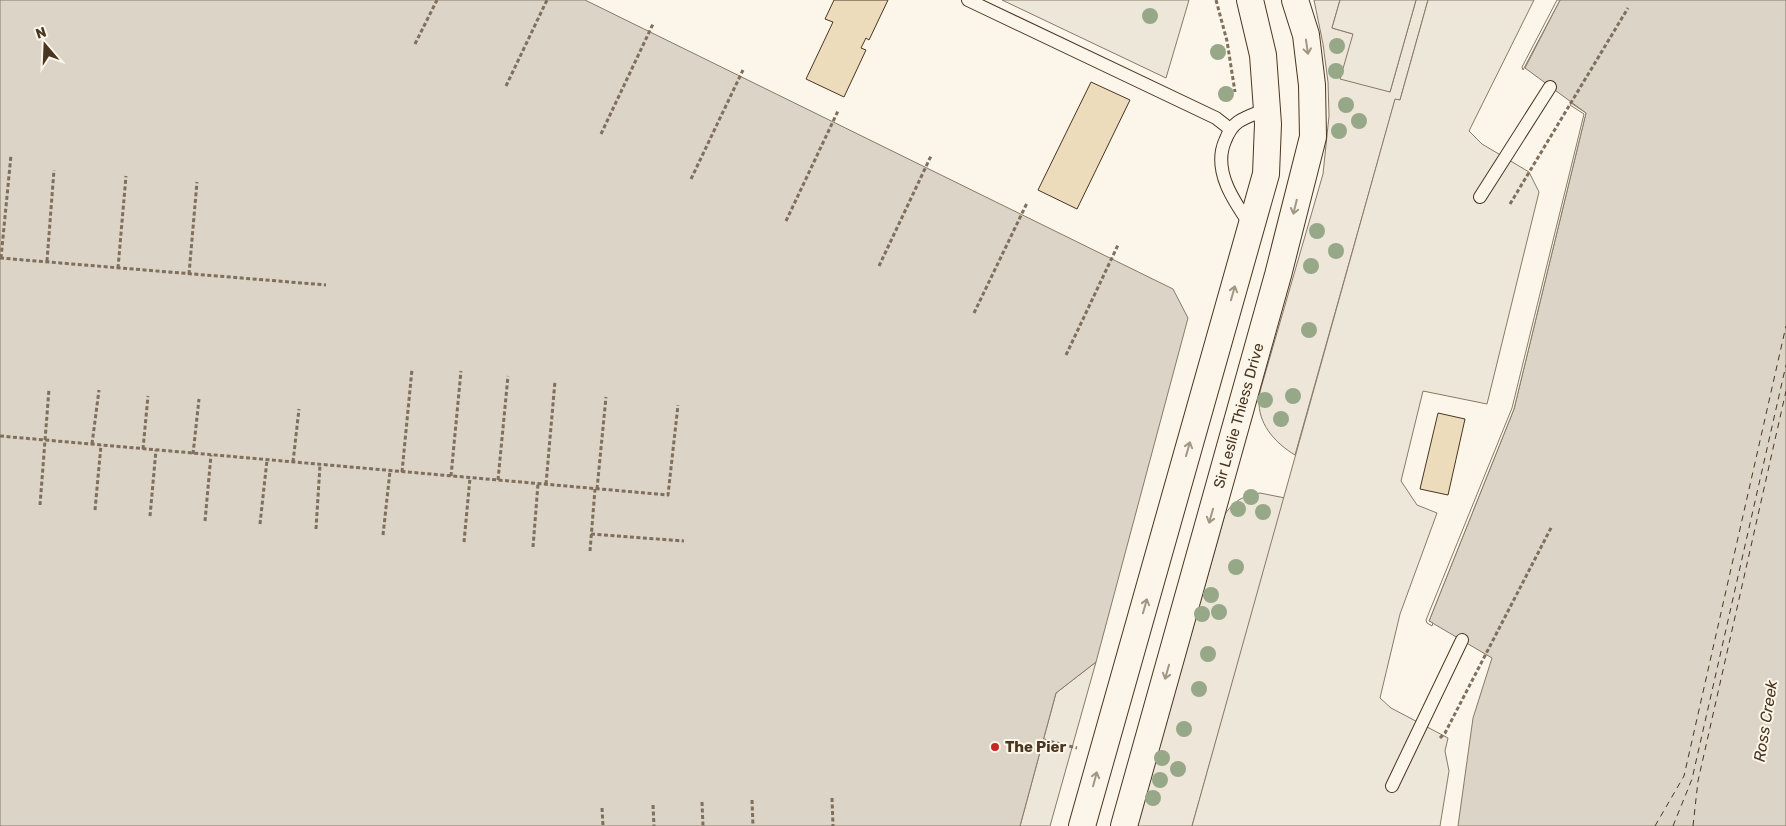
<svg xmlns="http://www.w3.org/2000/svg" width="1786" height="826" viewBox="0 0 1786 826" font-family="Rubik,sans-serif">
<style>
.green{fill:#ede6d9;stroke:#887966}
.parking{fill:#ede7d9;stroke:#887966}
.water{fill:#dcd4c6;stroke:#887966}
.pier{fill:#fbf6e9;stroke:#887966}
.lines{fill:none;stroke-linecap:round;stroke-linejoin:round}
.ferry{stroke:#4a3520;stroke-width:1;stroke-dasharray:6 5;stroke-linecap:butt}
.building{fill:#ecdcbc;stroke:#4a3520}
.service-casing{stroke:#4a3520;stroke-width:14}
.minor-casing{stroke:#4a3520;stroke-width:28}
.path{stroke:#7f6f5c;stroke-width:3;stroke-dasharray:4 2.5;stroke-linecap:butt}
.service{stroke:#fbf6e9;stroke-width:12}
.minor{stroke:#fbf6e9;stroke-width:26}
.tree{fill:#96a887}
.oneway{stroke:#a29684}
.poi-dot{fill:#c62828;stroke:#fbf6e9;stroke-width:2}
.labels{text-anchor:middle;stroke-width:4;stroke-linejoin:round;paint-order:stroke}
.street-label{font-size:15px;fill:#4a3520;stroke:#fbf6e9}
.poi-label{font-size:15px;font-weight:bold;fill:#4a3520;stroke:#fbf6e9;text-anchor:start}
.water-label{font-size:16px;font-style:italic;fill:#4a3520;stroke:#fbf6e9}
</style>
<rect width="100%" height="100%" fill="#fbf6e9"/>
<!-- green -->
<g class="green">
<path d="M1314 0H1340L1332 28 1353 34 1390 92 1416 0H1428L1400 100H1395L1295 455C1277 444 1260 427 1259 404 1258 399 1260 393 1261 388L1323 174 1329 116 1328 82 1323 44Z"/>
<path d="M1260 493 1285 498 1192 826H1137L1225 514C1236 499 1242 497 1260 493Z"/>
</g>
<!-- parking -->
<g class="parking">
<polygon points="1002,0 1189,0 1166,78"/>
<polygon points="1340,0 1416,0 1390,92 1340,79 1353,34 1332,28"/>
<polygon points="1428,0 1534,0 1469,131 1482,144 1529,172 1539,192 1487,404 1423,391 1401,481 1417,505 1437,513 1400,614 1380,698 1391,708 1448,738 1445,751 1449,771 1440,826 1192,826 1395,99 1400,100"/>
<polygon points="1096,662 1050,826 1020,826 1056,693"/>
</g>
<!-- water -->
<g class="water">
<polygon points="0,0 585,0 1173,289 1188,318 1096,662 1056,693 1020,826 0,826"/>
<polygon points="1560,0 1786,0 1786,826 1458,826 1473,718 1492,658 1429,621 1514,409 1586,113 1525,68"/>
</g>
<!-- pier -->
<g class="pier">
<polygon points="1557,0 1560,0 1523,70 1522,67"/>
<polygon points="1571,103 1586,113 1514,409 1429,621 1433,623 1432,626 1427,623 1426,620 1512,408 1584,114 1570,105"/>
</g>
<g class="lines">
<!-- ferry -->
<g class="ferry">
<polyline points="1655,826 1684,776 1786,326"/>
<polyline points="1673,826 1692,779 1786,365"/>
<polyline points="1693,826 1698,781 1786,391"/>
</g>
</g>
<!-- building -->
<g class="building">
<polygon points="834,0 888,0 869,40 866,38 861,48 866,50 844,97 806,79 833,22 825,19"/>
<polygon points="1091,82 1130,100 1077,209 1038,190"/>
<polygon points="1438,413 1465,419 1448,495 1420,489"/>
</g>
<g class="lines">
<defs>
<g id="service">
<polyline points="968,0 1216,118 1230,129"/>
<polyline points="1480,197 1550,87"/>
<path d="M1251 226C1235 203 1212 171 1225 141 1228 133 1231 127 1238 122 1247 116 1258 113 1267 109"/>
<polyline points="1392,786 1462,640"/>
</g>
<g id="minor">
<polyline points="1082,826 1266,174 1268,124 1263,55 1250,0"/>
<path id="s1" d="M1124 826 1278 275 1313 137 1312 85 1306 35 1295 0"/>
</g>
</defs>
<!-- service casing -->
<use href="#service" class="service-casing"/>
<!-- minor casing -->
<use href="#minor" class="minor-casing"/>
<!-- path -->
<g class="path">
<polyline points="1216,0 1227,41 1235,92"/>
<polyline points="415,44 437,0"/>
<polyline points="506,86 547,0"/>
<polyline points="601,134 653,24"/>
<polyline points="691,179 743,70"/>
<polyline points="1510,204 1628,8"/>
<polyline points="786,221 838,111"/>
<polyline points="0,258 326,285"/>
<polyline points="1,258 11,155"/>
<polyline points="47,261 54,170"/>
<polyline points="879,266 931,156"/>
<polyline points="118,268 126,176"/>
<polyline points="189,274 197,182"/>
<polyline points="974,313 1027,203"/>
<polyline points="1066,355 1118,245"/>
<polyline points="0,436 668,495 678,405"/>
<polyline points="92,444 99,390"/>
<polyline points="143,449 148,396"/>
<polyline points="193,454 199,399"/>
<polyline points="293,462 299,409"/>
<polyline points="402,472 412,369"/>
<polyline points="451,476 461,371"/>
<polyline points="498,480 508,376"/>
<polyline points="546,484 555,381"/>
<polyline points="597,489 606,397"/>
<polyline points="40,505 49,389"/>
<polyline points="95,510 101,445"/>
<polyline points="150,516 156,450"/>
<polyline points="205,521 211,455"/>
<polyline points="260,524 267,460"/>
<polyline points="316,529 320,465"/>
<polyline points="591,534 684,541"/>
<polyline points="383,535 390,471"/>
<polyline points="464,542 470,478"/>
<polyline points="533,547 538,484"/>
<polyline points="590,551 595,489"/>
<polyline points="1440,738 1445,733 1552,526"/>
<polyline points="1044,740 1077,748"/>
<polyline points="832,798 833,826"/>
<polyline points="752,800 753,826"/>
<polyline points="702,802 703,826"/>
<polyline points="653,805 654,826"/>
<polyline points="602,808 603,826"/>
</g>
<!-- service -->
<use href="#service" class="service"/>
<!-- minor -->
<use href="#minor" class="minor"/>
</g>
<!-- trees -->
<g class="tree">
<circle cx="1150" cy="16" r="8"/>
<circle cx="1337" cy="46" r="8"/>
<circle cx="1218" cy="52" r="8"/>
<circle cx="1336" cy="71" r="8"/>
<circle cx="1226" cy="94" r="8"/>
<circle cx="1346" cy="105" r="8"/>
<circle cx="1359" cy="121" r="8"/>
<circle cx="1339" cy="131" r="8"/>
<circle cx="1317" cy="231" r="8"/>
<circle cx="1336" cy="251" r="8"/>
<circle cx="1311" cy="266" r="8"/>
<circle cx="1309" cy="330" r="8"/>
<circle cx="1293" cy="396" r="8"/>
<circle cx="1265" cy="400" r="8"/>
<circle cx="1281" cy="419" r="8"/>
<circle cx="1251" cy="497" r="8"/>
<circle cx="1238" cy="509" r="8"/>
<circle cx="1263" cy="512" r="8"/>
<circle cx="1236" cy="567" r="8"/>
<circle cx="1211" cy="595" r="8"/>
<circle cx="1219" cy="612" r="8"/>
<circle cx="1202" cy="614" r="8"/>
<circle cx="1208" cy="654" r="8"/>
<circle cx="1199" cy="689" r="8"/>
<circle cx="1184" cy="729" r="8"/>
<circle cx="1162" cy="758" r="8"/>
<circle cx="1178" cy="769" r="8"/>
<circle cx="1160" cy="780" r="8"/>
<circle cx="1153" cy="798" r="8"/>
</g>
<!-- one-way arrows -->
<defs><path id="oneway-shaft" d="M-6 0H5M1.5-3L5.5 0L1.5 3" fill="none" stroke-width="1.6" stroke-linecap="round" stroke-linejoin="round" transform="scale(1.25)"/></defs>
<g class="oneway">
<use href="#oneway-shaft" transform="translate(1307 47) rotate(82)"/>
<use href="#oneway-shaft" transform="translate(1295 207) rotate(104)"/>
<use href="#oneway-shaft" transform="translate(1233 293) rotate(-74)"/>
<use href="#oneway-shaft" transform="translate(1188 449) rotate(-74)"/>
<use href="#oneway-shaft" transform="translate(1211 516) rotate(106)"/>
<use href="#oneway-shaft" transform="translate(1145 606) rotate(-74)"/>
<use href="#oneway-shaft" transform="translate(1167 672) rotate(106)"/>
<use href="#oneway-shaft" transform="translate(1095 779) rotate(-75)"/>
</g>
<!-- markers -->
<circle class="poi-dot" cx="995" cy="747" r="5"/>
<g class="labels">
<!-- street labels -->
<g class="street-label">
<text dy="5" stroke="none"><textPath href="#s1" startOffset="426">Sir Leslie Thiess Drive</textPath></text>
</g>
<!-- poi labels -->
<g class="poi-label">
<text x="1005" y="752">The Pier</text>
</g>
<!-- water labels -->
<g class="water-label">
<text transform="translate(1765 721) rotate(-81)" y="6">Ross Creek</text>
</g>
</g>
<!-- north arrow -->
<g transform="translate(45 45) rotate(341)" stroke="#fbf6e9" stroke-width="4" paint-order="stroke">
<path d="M0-4L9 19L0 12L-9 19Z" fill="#4a3520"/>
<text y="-8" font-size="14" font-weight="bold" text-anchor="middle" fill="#4a3520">N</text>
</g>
</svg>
